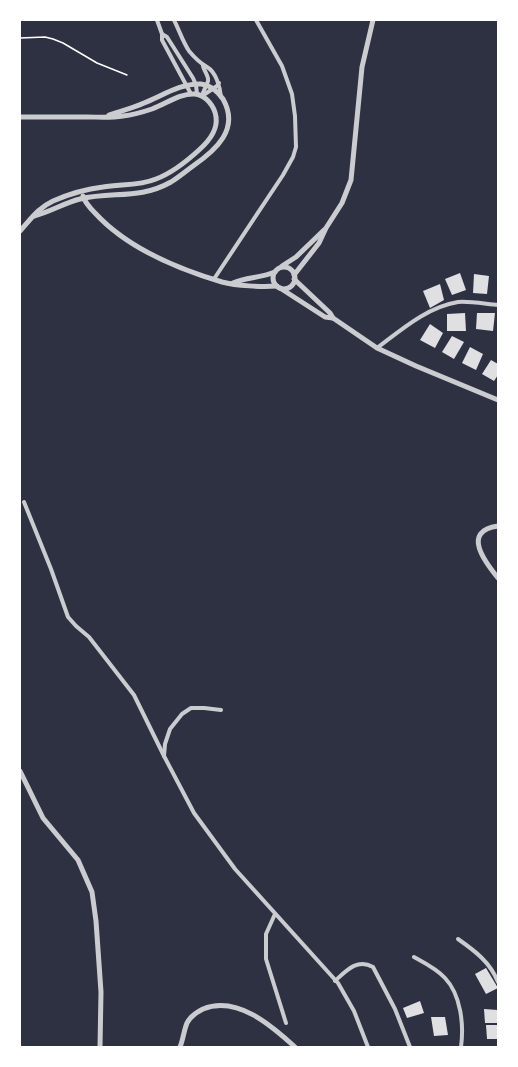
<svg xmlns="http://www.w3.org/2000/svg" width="518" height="1067" viewBox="0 0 518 1067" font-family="Mulish,sans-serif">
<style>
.building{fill:#e0e0e3}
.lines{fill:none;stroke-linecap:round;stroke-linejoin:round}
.path{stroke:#fff;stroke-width:1.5}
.minor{stroke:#caccd0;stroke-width:4}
.tertiary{stroke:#caccd0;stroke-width:5}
</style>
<rect width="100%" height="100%" fill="#2d3142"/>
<!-- building -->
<g class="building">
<polygon points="460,273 466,290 452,295 445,279"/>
<polygon points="474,274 489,276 487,294 473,293"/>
<polygon points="440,284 444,300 430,308 423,291"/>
<polygon points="465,313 466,331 447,331 447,314"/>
<polygon points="477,313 495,313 493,331 476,329"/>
<polygon points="430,324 443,333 435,348 420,340"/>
<polygon points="452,336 464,342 454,359 442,352"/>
<polygon points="470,347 483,354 476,370 462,363"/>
<polygon points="491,360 498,364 498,375 494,381 482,374"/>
<polygon points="486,968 498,988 486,994 475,974"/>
<polygon points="420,1001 424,1013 407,1018 403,1008"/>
<polygon points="484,1009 498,1010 498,1023 485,1023"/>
<polygon points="431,1017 445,1017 448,1035 434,1036"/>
<polygon points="486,1025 498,1025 498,1039 487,1039"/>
</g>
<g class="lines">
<!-- path -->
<polyline class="path" points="20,38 45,37 53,39 63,43 97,63 127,75"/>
<!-- minor -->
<g class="minor">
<polyline points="157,20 162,34 162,40 191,94"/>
<path d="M174 20C179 30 183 42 189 51 194 57 200 63 207 67 216 72 220 87 221 97"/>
<polyline points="162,34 167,37 193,78 196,85 197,94"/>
<path d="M202 96C203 91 207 85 208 81 209 76 204 71 203 66"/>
<polyline points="202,96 217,86 219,83"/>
<polyline points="214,279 283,175 293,157 296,147 295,116 292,94 282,66 256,20"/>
<path d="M377 348C401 330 427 307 458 302 469 301 486 304 498 305"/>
<polyline points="24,502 51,569 68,617 76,626 89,637 134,695 164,756"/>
<polyline points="221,710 204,708 191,708 182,714 170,729 165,744 164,756 194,813 235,869 338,983 354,1011 368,1047"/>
<polyline points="275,914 266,934 266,959 286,1023"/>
<path d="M458 939C475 951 490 962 498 982"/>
<path d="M414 957C425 963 437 969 445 978 461 995 464 1025 461 1047"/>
<path d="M335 981C346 971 357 958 373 967L395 1009 410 1047"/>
</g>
<!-- tertiary -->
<g class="tertiary">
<path d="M20 117C42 117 64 117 87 117 99 117 111 118 123 116 132 115 143 112 152 109 166 104 180 93 195 94 206 95 215 107 216 117 218 130 208 142 199 150 187 161 172 173 156 179 139 186 121 184 103 187 86 189 69 194 53 201 38 208 31 219 20 231"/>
<path d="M83 196C85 203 90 208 95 213 127 248 178 269 222 282 237 286 261 287 277 286"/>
<path d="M34 216C50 212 64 203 80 199 113 191 139 200 171 182 179 177 186 171 193 166 216 150 240 129 223 99 218 92 210 85 201 84 181 83 162 96 144 103 133 108 121 111 109 115"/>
<polyline points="282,266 296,257 324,230"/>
<circle cx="284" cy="278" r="11"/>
<polyline points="294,275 319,243 326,228 342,203 351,180 362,67 373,20"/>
<polyline points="294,279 330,313 333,318"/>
<path d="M233 283C246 277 261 278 275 272"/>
<polyline points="280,288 325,317 333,318 377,348 416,366 498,400"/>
<path d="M498 526C461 531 485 562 498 578"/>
<polyline points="20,771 43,818 78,860 92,892 96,921 101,992 100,1047"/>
<path d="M180 1047C183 1040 184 1030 187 1023 190 1017 197 1012 203 1009 237 995 272 1026 295 1047"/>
</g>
</g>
<!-- border -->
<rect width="518" height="1067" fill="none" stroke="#ffffff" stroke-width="42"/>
</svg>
